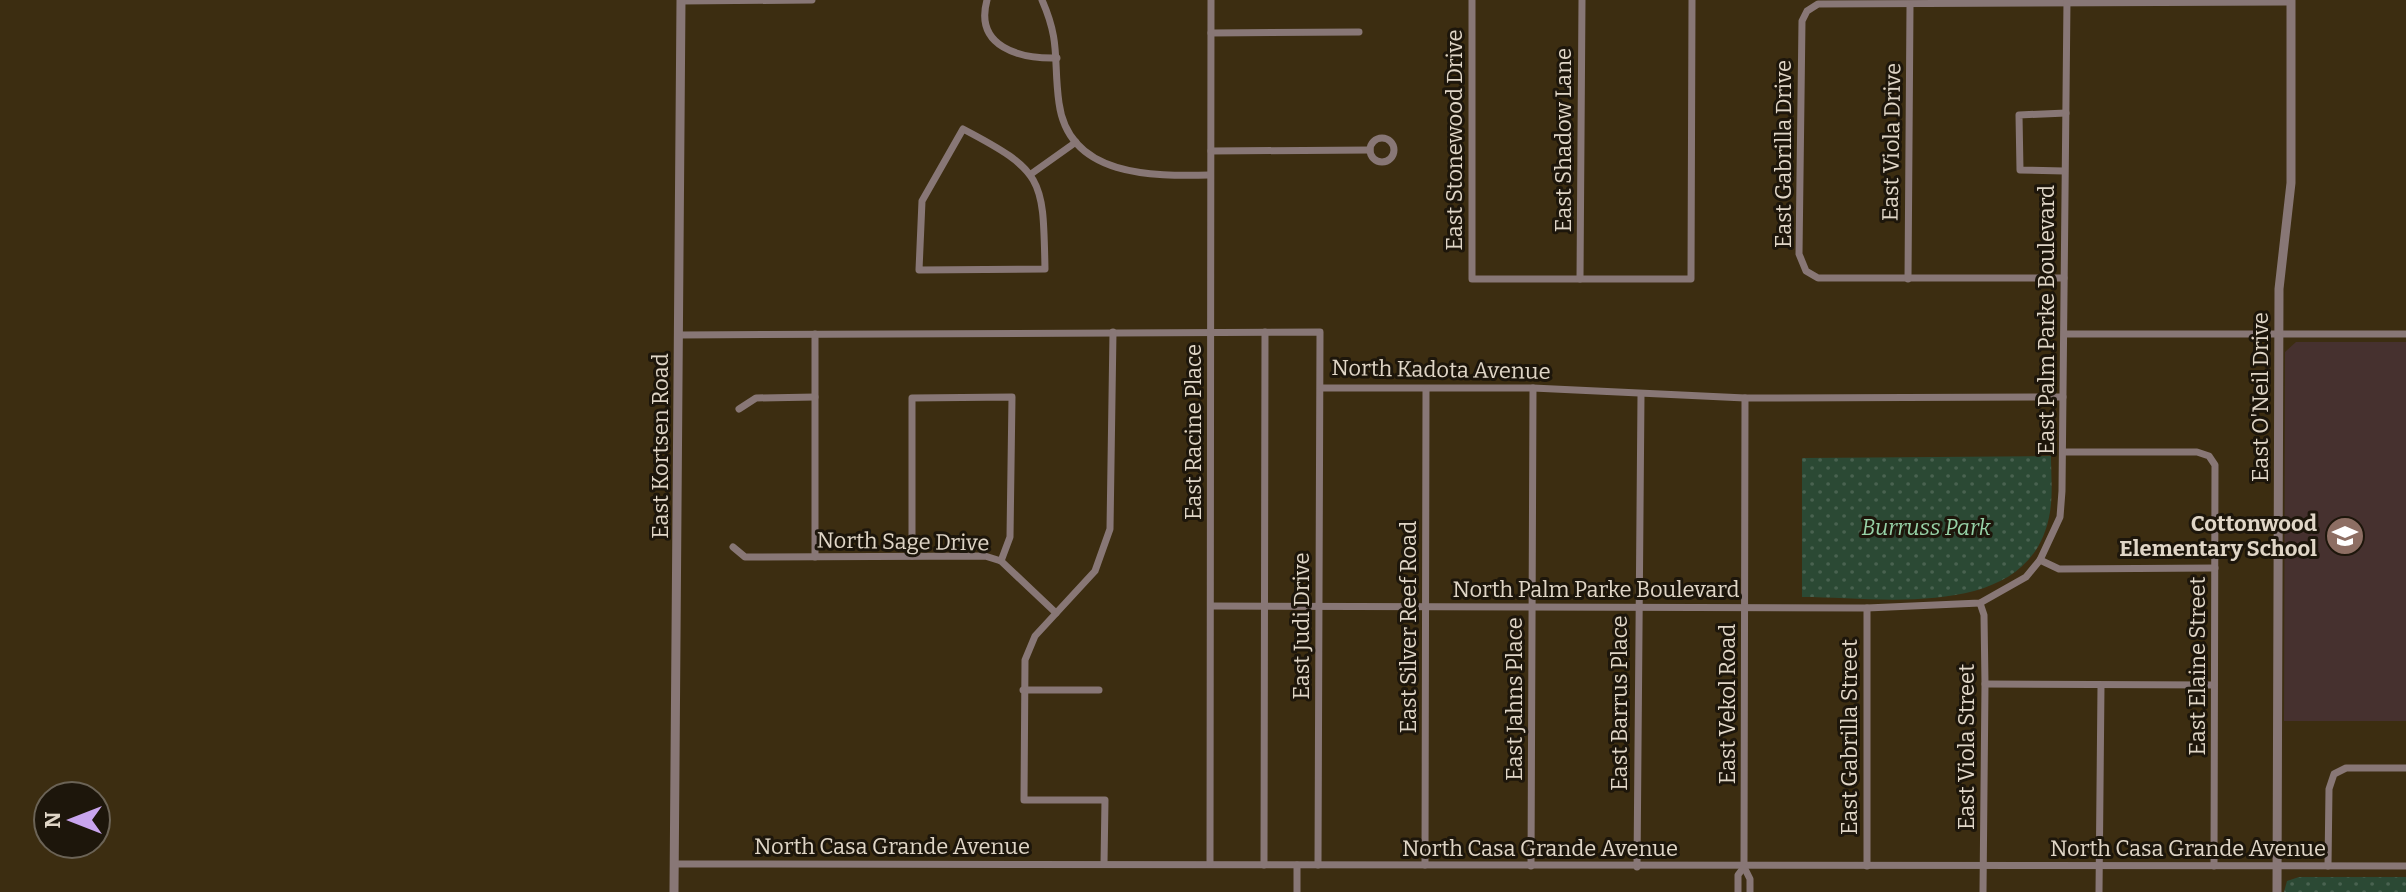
<svg xmlns="http://www.w3.org/2000/svg" width="2406" height="892" viewBox="0 0 2406 892" font-family="Bitter,serif">
<style>
.education{fill:#46312f}
.park{fill:url(#park-dots)}
.lines{fill:none;stroke-linecap:round;stroke-linejoin:round}
.minor{stroke:#887776;stroke-width:7}
.tertiary{stroke:#887776;stroke-width:9}
.labels{text-anchor:middle;stroke-width:6;stroke-linejoin:round;paint-order:stroke}
.street-label{font-size:22px;fill:#e0d6c7;stroke:#1d160b}
.poi-label{font-size:22px;font-weight:bold;fill:#e0d6c7;stroke:#1d160b;text-anchor:end}
.park-label{font-size:22px;font-style:italic;fill:#96d1a6;stroke:#1d160b}
</style>
<defs>
<pattern id="park-dots" width="8" height="8" patternUnits="userSpaceOnUse" patternTransform="scale(2)"><rect width="8" height="8" fill="#2b4934"/><path d="M2 2h.1M6 6h.1" fill="none" stroke="#496250" stroke-width="1.8" stroke-linecap="round"/></pattern>
</defs>
<rect width="100%" height="100%" fill="#3c2d11"/>
<!-- education -->
<polygon class="education" points="2296,342 2406,342 2406,721 2284,721 2285,352"/>
<!-- park -->
<g class="park">
<path d="M2051 456C2051 474 2053 494 2050 512 2032 623 1883 597 1802 597V458Z"/>
<polygon points="2299,877 2406,877 2406,892 2284,892 2287,881"/>
</g>
<g class="lines">
<!-- minor -->
<g class="minor">
<path d="M987 0C974 47 1020 59 1057 58"/>
<path d="M1042 0C1061 43 1053 60 1059 103 1069 178 1154 176 1210 175"/>
<polyline points="1472,0 1472,279 1691,279 1692,0"/>
<polyline points="681,1 812,0"/>
<polyline points="1211,33 1359,32"/>
<path d="M963 129C1045 172 1043 179 1045 269L919 270 922 201Z"/>
<circle cx="1382" cy="150" r="12"/>
<polyline points="1211,151 1370,150"/>
<polyline points="2064,171 2020,170 2019,115 2066,113"/>
<polyline points="1031,174 1076,142"/>
<polyline points="2064,278 1818,278 1806,271 1799,254 1802,21 1807,11 1818,4 2291,2"/>
<polyline points="1580,279 1582,0"/>
<polyline points="1908,279 1910,6"/>
<polyline points="815,334 815,557"/>
<polyline points="2065,334 2406,334"/>
<polyline points="679,335 1320,332 1318,865"/>
<polyline points="1321,388 1533,388 1745,398 2063,397"/>
<polyline points="1745,398 1744,867 1750,879 1750,892"/>
<polyline points="739,409 756,398 815,397"/>
<polyline points="2064,452 2197,452 2209,456 2215,465 2214,866"/>
<polyline points="733,547 745,557 985,556 1001,561 1056,613"/>
<polyline points="912,556 912,398 1012,397 1010,537 1001,561"/>
<polyline points="2040,560 2059,569 2215,568"/>
<polyline points="1980,603 1984,615 1985,684 1983,892"/>
<polyline points="1211,606 1867,608 1980,603 2026,577 2040,560 2060,517 2062,491 2067,0"/>
<polyline points="1985,684 2214,685"/>
<polyline points="1023,690 1099,690"/>
<polyline points="675,864 2406,866"/>
<polyline points="1104,864 1105,800 1024,800 1025,660 1035,636 1095,571 1110,529 1113,332"/>
<polyline points="1210,864 1211,0"/>
<polyline points="1264,865 1265,332"/>
<polyline points="1297,865 1297,892"/>
<polyline points="1425,865 1426,389"/>
<polyline points="1531,866 1533,388"/>
<polyline points="1867,866 1867,608"/>
<polyline points="2328,866 2329,789 2334,774 2346,768 2406,768"/>
<polyline points="1637,867 1641,395"/>
<polyline points="1738,892 1738,875 1744,867"/>
<polyline points="2099,892 2101,686"/>
</g>
<!-- tertiary -->
<g class="tertiary">
<polyline points="674,892 681,0"/>
<polyline points="2277,892 2279,289 2291,183 2291,0"/>
</g>
</g>
<!-- icons -->
<defs>
<symbol id="school-disc" viewBox="-11 -11 22 22"><circle r="9.5" fill="#8d6e63" stroke="#1d160b"/><path d="M0-5L7-2L0 1L-7-2ZM-4 1L0 2.5L4 1V4Q0 6-4 4Z" fill="#fff"/></symbol>
</defs>
<g fill-rule="evenodd">
<use href="#school-disc" x="2323" y="514" width="44" height="44"/>
</g>
<g class="labels">
<!-- street labels -->
<g class="street-label">
<text transform="translate(1454 140) rotate(-90)" y="8">East Stonewood Drive</text>
<text transform="translate(1563 140) rotate(-90)" y="8">East Shadow Lane</text>
<text transform="translate(1891 142) rotate(-89)" y="8">East Viola Drive</text>
<text transform="translate(1783 154) rotate(-90)" y="8">East Gabrilla Drive</text>
<text transform="translate(2046 320) rotate(-90)" y="8">East Palm Parke Boulevard</text>
<text transform="translate(1441 369) rotate(1)" y="8">North Kadota Avenue</text>
<text transform="translate(2260 397) rotate(-90)" y="8">East O'Neil Drive</text>
<text transform="translate(1193 432) rotate(-90)" y="8">East Racine Place</text>
<text transform="translate(660 446) rotate(-90)" y="8">East Kortsen Road</text>
<text transform="translate(903 541) rotate(1)" y="8">North Sage Drive</text>
<text x="1596" y="597">North Palm Parke Boulevard</text>
<text transform="translate(1301 626) rotate(-90)" y="8">East Judi Drive</text>
<text transform="translate(1408 627) rotate(-90)" y="8">East Silver Reef Road</text>
<text transform="translate(2197 666) rotate(-90)" y="8">East Elaine Street</text>
<text transform="translate(1514 699) rotate(-90)" y="8">East Jahns Place</text>
<text transform="translate(1619 703) rotate(-90)" y="8">East Barrus Place</text>
<text transform="translate(1727 704) rotate(-90)" y="8">East Vekol Road</text>
<text transform="translate(1849 737) rotate(-90)" y="8">East Gabrilla Street</text>
<text transform="translate(1966 747) rotate(-90)" y="8">East Viola Street</text>
<text x="892" y="854">North Casa Grande Avenue</text>
<text x="1540" y="856">North Casa Grande Avenue</text>
<text x="2188" y="856">North Casa Grande Avenue</text>
</g>
<!-- poi labels -->
<g class="poi-label">
<text x="2317" y="531">Cottonwood<tspan x="2317" dy="25">Elementary School</tspan></text>
</g>
<!-- park labels -->
<g class="park-label">
<text x="1926" y="535">Burruss Park</text>
</g>
</g>
<!-- north arrow -->
<g transform="translate(72 820) rotate(270)"><circle r="38" fill="#1d160b" stroke="#6b6356" stroke-width="2"/>
<path d="M0-6L14 30L0 20L-14 30Z" fill="#c9a5ee"/>
<text y="-12" font-size="22" font-weight="bold" text-anchor="middle" fill="#e0d6c7">N</text>
</g>
</svg>
